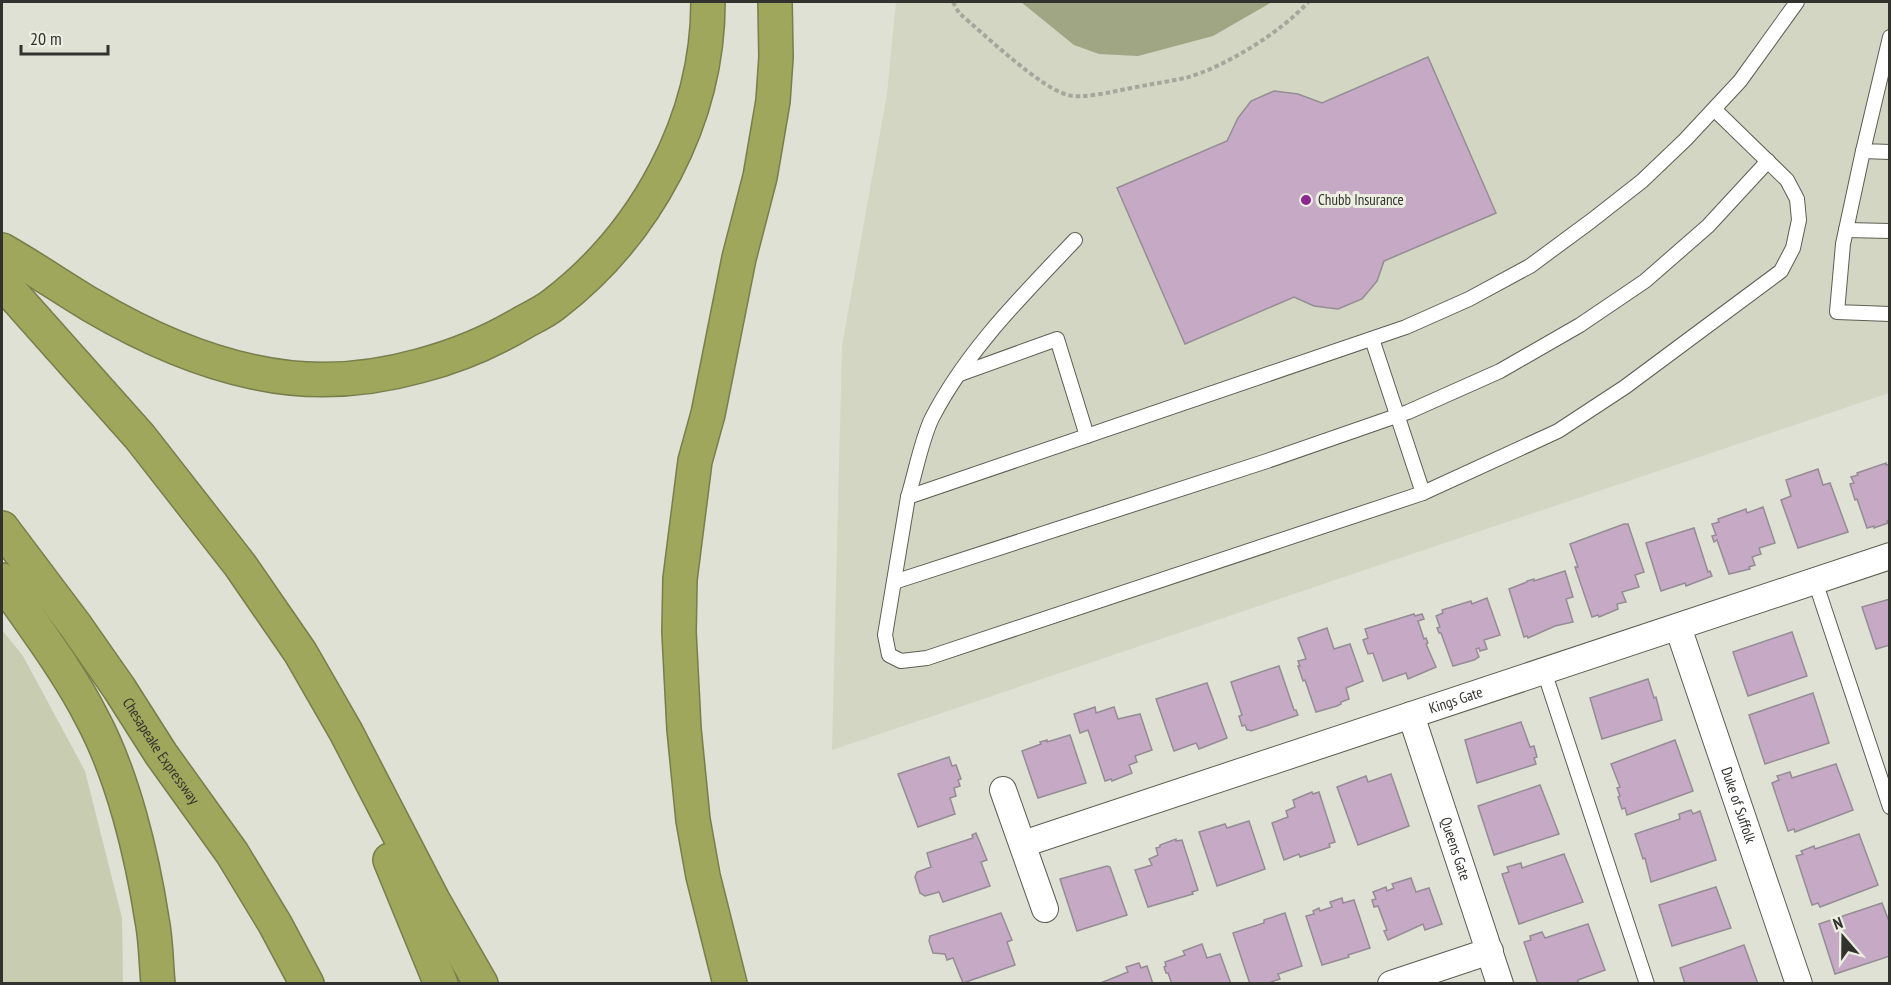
<svg xmlns="http://www.w3.org/2000/svg" width="1891" height="985" viewBox="0 0 1891 985" font-family="'PT Sans Narrow',sans-serif">
<style>
.built{fill:#d2d6c2}
.green{fill:#c8ccb1}
.water{fill:#a0a583}
.building{fill:#c6aac5;stroke:#958c95;stroke-width:1.5}
.lines{fill:none;stroke-linecap:round;stroke-linejoin:round}
.service-casing{stroke:#5c5e53;stroke-width:16}
.minor-casing{stroke:#5c5e53;stroke-width:28}
.motorway-casing{stroke:#787e4b;stroke-width:36}
.path{stroke:#a5a79d;stroke-width:4;stroke-dasharray:4.5 3;stroke-linecap:butt}
.service{stroke:#fff;stroke-width:14}
.minor{stroke:#fff;stroke-width:26}
.motorway{stroke:#9ea75b;stroke-width:33}
.poi-dot{fill:#8b278e;stroke:#eceee1;stroke-width:2}
.labels{text-anchor:middle;stroke-width:6;stroke-linejoin:round;paint-order:stroke}
.poi-label{font-size:15px;fill:#32332e;stroke:#eceee1;text-anchor:start}
.street-label{font-size:15px;fill:#32332e;stroke:#eceee1}
</style>
<rect width="100%" height="100%" fill="#dee1d4"/>
<!-- built -->
<polygon class="built" points="896,2 1889,2 1889,393 832,750 842,346 887,94"/>
<!-- green -->
<polygon class="green" points="2,630 23,656 85,771 122,918 123,983 2,983"/>
<!-- water -->
<polygon class="water" points="1021,2 1272,2 1213,36 1138,56 1099,54 1074,45"/>
<!-- building -->
<g class="building">
<polygon points="1428,57 1496,213 1384,261 1377,281 1362,299 1338,309 1314,306 1294,297 1185,344 1117,188 1227,141 1238,118 1251,101 1274,91 1298,94 1322,103"/>
<polygon points="1886,463 1886,465 1890,464 1890,520 1887,521 1888,523 1874,528 1874,526 1867,528 1857,499 1855,500 1850,484 1854,483 1851,477 1858,475 1857,473"/>
<polygon points="1818,469 1823,485 1830,483 1848,532 1798,548 1781,500 1791,496 1786,480"/>
<polygon points="1763,507 1775,543 1759,548 1761,554 1752,557 1755,565 1749,567 1750,569 1729,574 1717,540 1714,542 1712,536 1716,535 1712,524 1719,522 1718,519 1746,509 1747,513"/>
<polygon points="1624,524 1628,524 1644,572 1635,575 1639,587 1622,592 1626,602 1617,604 1618,609 1599,617 1598,615 1592,617 1575,567 1578,567 1570,544"/>
<polygon points="1694,528 1708,572 1710,571 1712,576 1686,586 1685,583 1661,591 1646,543"/>
<polygon points="1565,571 1573,597 1566,599 1573,622 1555,626 1528,638 1527,636 1524,637 1509,589 1527,582 1527,581 1534,579 1534,581"/>
<polygon points="1487,598 1500,635 1484,640 1487,649 1480,651 1479,648 1476,649 1479,657 1474,660 1453,666 1441,633 1439,633 1437,628 1440,627 1436,616 1443,613 1442,610 1471,601 1472,604"/>
<polygon points="1890,599 1890,645 1876,649 1862,607"/>
<polygon points="1414,614 1415,616 1422,614 1424,619 1418,621 1424,639 1426,638 1428,643 1426,644 1436,667 1408,679 1406,673 1383,681 1373,653 1368,654 1363,640 1368,638 1365,629"/>
<polygon points="1327,628 1334,649 1350,644 1363,681 1346,688 1349,699 1341,702 1341,704 1337,706 1316,712 1305,680 1303,681 1298,666 1300,666 1298,661 1306,659 1298,638"/>
<polygon points="1792,632 1807,676 1748,696 1733,652"/>
<polygon points="1279,666 1294,710 1296,710 1298,715 1251,731 1250,730 1247,730 1245,725 1242,726 1239,716 1242,715 1231,682"/>
<polygon points="1648,679 1654,698 1656,697 1662,720 1602,739 1590,698"/>
<polygon points="1207,683 1227,738 1199,749 1196,743 1174,751 1156,699"/>
<polygon points="1813,693 1829,743 1765,764 1749,715"/>
<polygon points="1095,707 1096,713 1114,707 1118,719 1140,714 1152,750 1135,756 1137,762 1129,765 1132,773 1112,781 1111,779 1105,781 1088,730 1080,733 1074,714"/>
<polygon points="1521,722 1530,747 1534,746 1537,757 1534,758 1536,764 1477,783 1465,740"/>
<polygon points="1070,735 1086,783 1038,798 1022,751 1041,744 1040,742 1047,740 1047,742"/>
<polygon points="1675,740 1693,791 1627,815 1625,808 1622,809 1618,797 1620,796 1617,788 1620,787 1611,764"/>
<polygon points="949,757 952,766 956,765 961,779 958,780 960,786 954,788 956,796 950,798 955,814 918,827 898,774"/>
<polygon points="1836,764 1853,810 1795,832 1794,829 1788,831 1772,783 1779,780 1777,776 1790,772 1792,778"/>
<polygon points="1391,774 1409,826 1358,845 1337,787 1366,776 1368,782"/>
<polygon points="1540,785 1559,834 1494,855 1478,806"/>
<polygon points="1312,792 1313,794 1319,792 1335,842 1329,844 1330,847 1300,857 1299,854 1284,860 1272,823 1288,817 1286,811 1295,807 1293,800"/>
<polygon points="1691,810 1693,814 1700,811 1716,860 1651,882 1645,858 1643,859 1635,834 1680,819 1679,814"/>
<polygon points="1249,821 1265,869 1217,886 1199,832 1225,824 1227,828"/>
<polygon points="976,833 987,860 981,862 990,886 943,902 939,892 925,896 920,893 915,877 917,872 931,867 927,853 973,838 972,835"/>
<polygon points="1859,834 1878,885 1820,907 1818,903 1812,905 1796,856 1803,854 1801,851 1814,846 1815,849"/>
<polygon points="1176,839 1176,841 1182,840 1198,890 1192,892 1193,894 1148,907 1135,870 1152,865 1149,859 1158,855 1156,848 1160,847 1160,845"/>
<polygon points="1564,854 1583,902 1519,924 1502,874 1509,872 1507,867 1521,863 1522,868"/>
<polygon points="1107,866 1110,867 1127,915 1077,931 1060,879"/>
<polygon points="1411,878 1416,892 1429,888 1442,924 1425,930 1423,924 1388,940 1384,931 1387,930 1378,906 1374,907 1372,900 1376,899 1373,892 1386,887 1387,891 1394,888 1392,884"/>
<polygon points="1716,887 1731,928 1672,946 1659,905"/>
<polygon points="1342,898 1343,903 1354,900 1370,948 1348,955 1349,957 1322,965 1306,916 1314,914 1313,911 1319,908 1320,911 1332,907 1330,902"/>
<polygon points="1882,903 1890,924 1890,956 1835,974 1819,924"/>
<polygon points="1001,913 1012,940 1007,942 1015,965 963,983 953,958 947,960 945,954 933,953 929,941 930,936"/>
<polygon points="1285,913 1302,966 1278,974 1280,979 1265,984 1250,984 1233,933 1264,923 1264,920"/>
<polygon points="1588,924 1605,970 1578,980 1578,982 1573,984 1538,984 1524,942 1531,940 1530,936 1542,932 1545,938"/>
<polygon points="1202,944 1207,958 1220,954 1231,984 1172,984 1168,973 1166,973 1164,967 1166,966 1165,962 1185,955 1183,951"/>
<polygon points="1744,945 1758,984 1685,984 1680,968"/>
<polygon points="1139,963 1141,968 1147,966 1153,984 1098,984 1128,972 1126,967"/>
</g>
<g class="lines">
<defs>
<g id="service">
<polyline points="1890,37 1863,151 1890,152"/>
<polyline points="1714,109 1787,180 1797,199 1799,220 1793,248 1781,271 1625,387 1558,431 1423,493 927,658 901,661 889,655 885,635 908,497 1406,327 1469,299 1530,266 1591,221 1642,181 1685,140 1740,81 1797,2"/>
<polyline points="1863,151 1843,244 1837,312 1890,314"/>
<polyline points="1846,230 1890,231"/>
<polyline points="1372,339 1423,493"/>
<polyline points="960,374 1057,339 1087,436"/>
<path d="M908 497C915 474 922 438 932 418 967 350 1023 295 1075 240"/>
<polyline points="1815,581 1890,807"/>
<polyline points="894,582 1267,461 1408,412 1500,371 1580,325 1645,281 1708,226 1768,161"/>
<polyline points="1544,671 1647,984"/>
</g>
<g id="minor">
<path id="s1" d="M1678 627 1799 984"/>
<path id="s2" d="M1411 715 1500 984"/>
<polyline points="1003,790 1045,909"/>
<path id="s3" d="M1023 844 1890 556"/>
<polyline points="1391,984 1490,951"/>
</g>
<g id="motorway">
<path d="M2 250C32 267 61 287 91 305 142 335 196 360 254 372 308 384 365 381 419 366 458 356 489 343 524 322 533 317 544 312 553 305 646 234 708 120 708 2"/>
<polyline points="2,282 140,437 240,565 300,652 346,732 434,902 481,984"/>
<path id="s4" d="M2 528 75 625 119 688 161 754 232 853 275 924 307 984"/>
<path d="M2 580C33 625 67 669 92 718 123 776 142 855 152 920 156 940 156 962 158 984"/>
<polyline points="390,860 441,984"/>
<polyline points="730,984 703,876 693,820 684,729 679,632 680,579 695,461 708,414 739,258 760,177 773,101 776,57 775,2"/>
</g>
</defs>
<!-- service casing -->
<use href="#service" class="service-casing"/>
<!-- minor casing -->
<use href="#minor" class="minor-casing"/>
<!-- motorway casing -->
<use href="#motorway" class="motorway-casing"/>
<!-- path -->
<path class="path" d="M953 2 959 13C983 33 1040 88 1068 95 1082 99 1111 92 1126 89 1146 85 1166 82 1185 78 1223 68 1282 32 1308 2"/>
<!-- service -->
<use href="#service" class="service"/>
<!-- minor -->
<use href="#minor" class="minor"/>
<!-- motorway -->
<use href="#motorway" class="motorway"/>
</g>
<!-- markers -->
<circle class="poi-dot" cx="1306" cy="200" r="6"/>
<g class="labels">
<!-- poi labels -->
<g class="poi-label">
<text x="1318" y="205">Chubb Insurance</text>
</g>
<!-- street labels -->
<g class="street-label">
<text dy="5" stroke="none"><textPath href="#s3" startOffset="456">Kings Gate</textPath></text>
<text dy="5" stroke="none"><textPath href="#s4" startOffset="274">Chesapeake Expressway</textPath></text>
<text dy="5" stroke="none"><textPath href="#s1" startOffset="188">Duke of Suffolk</textPath></text>
<text dy="5" stroke="none"><textPath href="#s2" startOffset="141">Queens Gate</textPath></text>
</g>
</g>
<!-- border -->
<rect width="1891" height="985" fill="none" stroke="#32332e" stroke-width="6"/>
<!-- north arrow -->
<g transform="translate(1843 937) rotate(340)" stroke="#eceee1" stroke-width="4.5" paint-order="stroke">
<path d="M0-4.5L10 22L0 15L-10 22Z" fill="#32332e"/>
<text y="-9" font-size="16" font-weight="bold" text-anchor="middle" fill="#32332e">N</text>
</g>
<!-- scale -->
<path d="M21 45v9h87v-9" fill="none" stroke="#32332e" stroke-width="3"/>
<text x="30" y="45" font-size="18" fill="#32332e" stroke="#eceee1" stroke-width="4.5" paint-order="stroke">20 m</text>
</svg>
